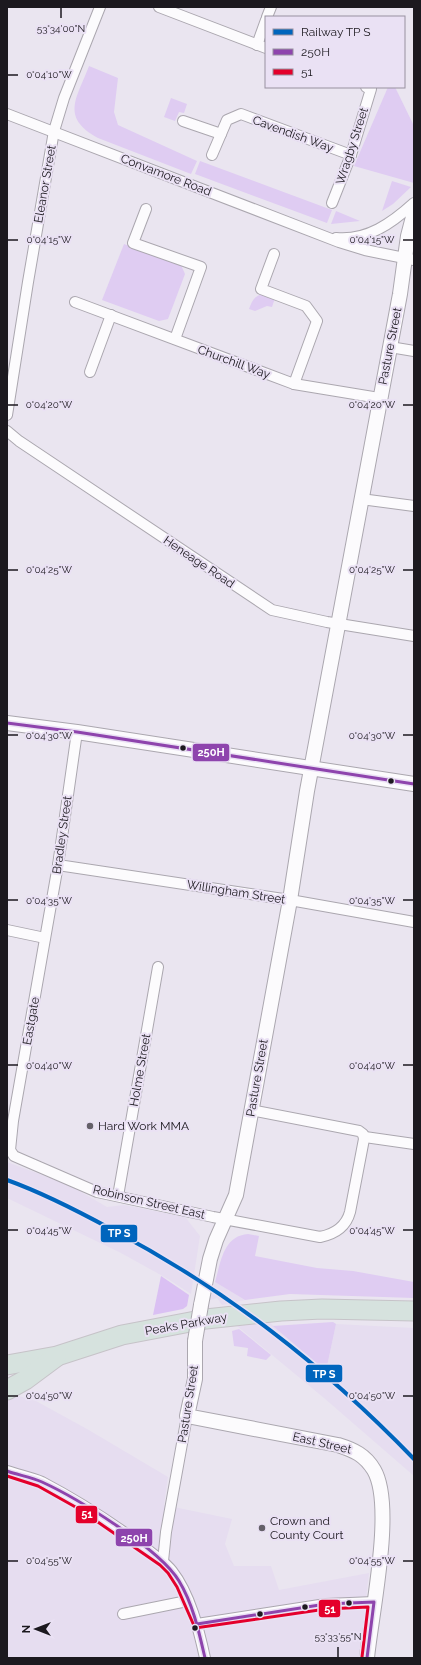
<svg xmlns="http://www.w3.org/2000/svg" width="421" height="1665" viewBox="0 0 421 1665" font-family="Raleway,sans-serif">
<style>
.built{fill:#e6ddf0}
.green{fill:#dfccf2}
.forest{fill:#dac0f3}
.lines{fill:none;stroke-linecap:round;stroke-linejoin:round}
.street-casing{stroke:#aba7af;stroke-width:12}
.secondary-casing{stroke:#aba7af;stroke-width:16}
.highway-casing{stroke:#c6c3c8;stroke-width:21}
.street{stroke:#fcfbfd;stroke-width:10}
.secondary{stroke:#fcfbfd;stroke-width:14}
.highway{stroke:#d6e2de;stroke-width:19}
.secondary-bridge-casing{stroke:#aba7af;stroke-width:16;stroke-linecap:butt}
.secondary-bridge{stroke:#fcfbfd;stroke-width:14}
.bus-1-casing{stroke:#eae1f4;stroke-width:6}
.bus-2-casing{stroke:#eae1f4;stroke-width:6}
.bus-1{stroke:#8e44ad;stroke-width:3}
.bus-2{stroke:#e4002b;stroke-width:3}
.rail-1-casing{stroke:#eae1f4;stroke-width:7}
.rail-1{stroke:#0065bd;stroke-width:4}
.ticks{fill:none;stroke:#1c191f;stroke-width:1.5}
.bus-dot{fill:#1c191f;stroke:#eae1f4;stroke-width:1.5}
.poi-dot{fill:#646068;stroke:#eae1f4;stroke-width:1.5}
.labels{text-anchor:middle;stroke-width:4;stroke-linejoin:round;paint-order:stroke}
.street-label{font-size:12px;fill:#1c191f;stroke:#eae1f4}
.poi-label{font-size:12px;fill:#1c191f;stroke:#eae1f4;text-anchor:start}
.ticks-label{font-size:10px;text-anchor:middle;fill:#1c191f;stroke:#eae1f4;stroke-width:4;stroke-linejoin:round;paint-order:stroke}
.line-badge{stroke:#eae1f4;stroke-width:1.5}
.badge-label{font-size:11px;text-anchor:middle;font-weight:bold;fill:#fff}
</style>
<rect width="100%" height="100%" fill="#eae5f0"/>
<!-- built -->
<g class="built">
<polygon points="7,1162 69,1185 107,1207 124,1205 185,1217 200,1236 191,1294 168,1279 121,1253 7,1198"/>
<polygon points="215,1282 245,1300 222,1305 217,1298 210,1300"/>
<polygon points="269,1322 326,1371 336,1324 414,1328 414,1476 324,1398 237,1326"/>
<polygon points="12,1394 36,1401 87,1429 168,1477 164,1505 232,1519 225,1544 234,1566 271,1566 279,1590 369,1573 359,1658 7,1658 7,1395"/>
</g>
<!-- green -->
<g class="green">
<path d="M89 66 118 78 114 112 118 125 197 161 191 174 98 138C60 117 77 98 89 66Z"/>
<polygon points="388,87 395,87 414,126 414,183 354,166"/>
<polygon points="171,98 187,104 184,113 179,112 175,121 164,117"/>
<polygon points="200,161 332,210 327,223 195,174"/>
<polygon points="392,181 411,187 393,204 382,211"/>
<polygon points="336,211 360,221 331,224"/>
<polygon points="124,244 181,265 185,274 168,319 159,321 102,300"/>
<path d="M263 294 275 298 272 307 267 306 255 311 249 309C252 301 254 296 263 294Z"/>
<path d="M248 1234 259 1236 255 1256 317 1268 353 1271 414 1282V1298L290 1294 245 1300 215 1282C221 1262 223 1236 248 1234Z"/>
<polygon points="333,1322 336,1324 326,1371 273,1326"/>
<polygon points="239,1329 271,1355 266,1360 247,1356 248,1348 234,1346 232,1331"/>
</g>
<!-- forest -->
<polygon class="forest" points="161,1276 189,1295 187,1306 183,1309 153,1315"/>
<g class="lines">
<defs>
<g id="street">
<polyline points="159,7 266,48"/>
<polyline points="267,17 271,7"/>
<polyline points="257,45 266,20"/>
<polyline points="7,114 339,242 365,250 414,260"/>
<polyline points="183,121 221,134"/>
<polyline points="212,155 227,120 241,114 351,155"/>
<polyline points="332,203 351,155 371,89 366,87"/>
<polyline points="146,209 133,243 201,267 175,339"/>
<path d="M336 238C367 241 392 223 414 203"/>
<polyline points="274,254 261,289 306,306 317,321 294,384"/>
<polyline points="75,302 294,384 379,398"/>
<polyline points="390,347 414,351"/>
<polyline points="90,372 111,315"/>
<polyline points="7,415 28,282 54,131 64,98 100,7"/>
<polyline points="7,431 19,441 272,610 327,622 414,636"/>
<polyline points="361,499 414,506"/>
<path d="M77 732 58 865 13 1121 10 1150 14 1156 97 1192 213 1217 320 1237C335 1234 346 1227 350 1212L364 1139 363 1134 359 1131 251 1110"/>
<polyline points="58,865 290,900 414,922"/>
<polyline points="7,930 45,938"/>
<polyline points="365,1137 414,1144"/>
<polyline points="118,1196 158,967"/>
<path d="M7 1471C18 1475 31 1477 42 1482 78 1501 114 1524 147 1549 155 1556 165 1562 172 1571 190 1594 199 1630 205 1658"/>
<polyline points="163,1561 166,1532 187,1416"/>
<polyline points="123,1614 187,1601"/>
<polyline points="197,1624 326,1604 374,1602"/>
</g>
<g id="secondary">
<polyline points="7,723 77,732 414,784"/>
<polyline points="201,1305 210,1259 216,1240 236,1195 290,900 307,791 400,294 408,236 414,213"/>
<path d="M195 1341V1379L187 1416 338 1445C354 1450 365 1455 374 1470 395 1506 371 1615 367 1658"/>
</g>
<g id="highway">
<polyline points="7,1365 57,1356 122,1335 206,1319 281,1311 322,1309 414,1311"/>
<polyline points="7,1390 25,1380 56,1357"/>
</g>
</defs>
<!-- street casing -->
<use href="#street" class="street-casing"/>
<!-- secondary casing -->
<use href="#secondary" class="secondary-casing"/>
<!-- highway casing -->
<use href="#highway" class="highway-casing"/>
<!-- street -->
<use href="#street" class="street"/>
<!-- secondary -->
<use href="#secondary" class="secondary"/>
<!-- highway -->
<use href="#highway" class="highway"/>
<defs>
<polyline id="secondary-bridge" points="195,1341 201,1305"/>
</defs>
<!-- secondary-bridge casing -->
<use href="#secondary-bridge" class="secondary-bridge-casing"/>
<!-- secondary-bridge -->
<use href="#secondary-bridge" class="secondary-bridge"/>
<defs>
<g id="bus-1">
<polyline points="7,723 77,732 414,784"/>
<path d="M7 1471C18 1475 31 1477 42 1482 77 1498 160 1549 179 1581 193 1604 199 1632 205 1658"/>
<polyline points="197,1624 326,1604 374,1602 367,1658"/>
</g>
<polyline id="bus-2" points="7,1476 38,1486 79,1509 160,1565 168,1573 177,1587 195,1628 326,1609 368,1607 362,1657"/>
</defs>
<!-- bus-1 casing -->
<use href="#bus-1" class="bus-1-casing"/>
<!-- bus-2 casing -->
<use href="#bus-2" class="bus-2-casing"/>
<!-- bus-1 -->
<use href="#bus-1" class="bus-1"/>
<!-- bus-2 -->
<use href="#bus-2" class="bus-2"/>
<defs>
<path id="rail-1" d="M7 1180C43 1193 78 1211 111 1229 228 1291 322 1364 414 1459"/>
</defs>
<!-- rail-1 casing -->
<use href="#rail-1" class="rail-1-casing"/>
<!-- rail-1 -->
<use href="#rail-1" class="rail-1"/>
</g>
<!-- ticks -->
<path class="ticks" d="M61 8V18M8 75H18M8 240H18M403 240H413M8 405H18M403 405H413M8 570H18M403 570H413M8 735H18M403 735H413M8 900H18M403 900H413M8 1065H18M403 1065H413M8 1230H18M403 1230H413M8 1396H18M403 1396H413M8 1561H18M403 1561H413M338 1647V1657"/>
<!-- markers -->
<g class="bus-dot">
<circle cx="183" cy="748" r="3.5"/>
<circle cx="391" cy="781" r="3.5"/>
<circle cx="349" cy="1603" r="3.5"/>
<circle cx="305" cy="1607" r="3.5"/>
<circle cx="260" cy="1614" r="3.5"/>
<circle cx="195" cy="1628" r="3.5"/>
</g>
<g class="poi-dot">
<circle cx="90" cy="1126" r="4"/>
<circle cx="262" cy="1528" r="4"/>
</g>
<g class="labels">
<!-- street labels -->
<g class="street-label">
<text transform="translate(293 134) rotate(20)" y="4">Cavendish Way</text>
<text transform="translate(352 146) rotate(-72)" y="4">Wragby Street</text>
<text transform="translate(166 175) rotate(21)" y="4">Convamore Road</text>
<text transform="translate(45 184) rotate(-80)" y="4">Eleanor Street</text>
<text transform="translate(390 346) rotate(-79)" y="4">Pasture Street</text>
<text transform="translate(234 362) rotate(20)" y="4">Churchill Way</text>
<text transform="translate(199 562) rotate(34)" y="4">Heneage Road</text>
<text transform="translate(62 835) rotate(-82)" y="4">Bradley Street</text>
<text transform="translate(236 892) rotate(9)" y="4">Willingham Street</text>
<text transform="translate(31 1021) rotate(-80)" y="4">Eastgate</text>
<text transform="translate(140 1070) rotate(-80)" y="4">Holme Street</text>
<text transform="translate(257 1078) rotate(-80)" y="4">Pasture Street</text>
<text transform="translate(149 1202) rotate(13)" y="4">Robinson Street East</text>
<text transform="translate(186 1324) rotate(-10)" y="4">Peaks Parkway</text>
<text transform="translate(188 1404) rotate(-81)" y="4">Pasture Street</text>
<text transform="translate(322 1443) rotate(13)" y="4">East Street</text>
</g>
<!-- poi labels -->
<g class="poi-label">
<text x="98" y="1130">Hard Work MMA</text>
<text x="270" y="1525">Crown and<tspan x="270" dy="14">County Court</tspan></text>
</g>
</g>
<g class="ticks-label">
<text x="61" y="32">53°34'00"N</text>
<text x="49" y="78">0°04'10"W</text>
<text x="372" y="243">0°04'15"W</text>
<text x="49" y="243">0°04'15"W</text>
<text x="372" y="408">0°04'20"W</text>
<text x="49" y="408">0°04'20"W</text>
<text x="49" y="573">0°04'25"W</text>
<text x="372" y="573">0°04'25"W</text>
<text x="49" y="739">0°04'30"W</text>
<text x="372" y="739">0°04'30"W</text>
<text x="49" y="904">0°04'35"W</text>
<text x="372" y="904">0°04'35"W</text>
<text x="372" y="1069">0°04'40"W</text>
<text x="49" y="1069">0°04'40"W</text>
<text x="49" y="1234">0°04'45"W</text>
<text x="372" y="1234">0°04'45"W</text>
<text x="49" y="1399">0°04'50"W</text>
<text x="372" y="1399">0°04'50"W</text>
<text x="49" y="1564">0°04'55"W</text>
<text x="372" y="1564">0°04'55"W</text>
<text x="338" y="1640">53°33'55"N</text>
</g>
<g class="line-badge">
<rect x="192" y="743" width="38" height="19" rx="4" fill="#8e44ad"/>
<rect x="100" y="1224" width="38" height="19" rx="4" fill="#0065bd"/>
<rect x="305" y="1364" width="38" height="19" rx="4" fill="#0065bd"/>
<rect x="75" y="1505" width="23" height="19" rx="4" fill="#e4002b"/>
<rect x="115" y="1528" width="38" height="19" rx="4" fill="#8e44ad"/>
<rect x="318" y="1599" width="23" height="19" rx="4" fill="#e4002b"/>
</g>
<g class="badge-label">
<text x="211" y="756">250H</text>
<text x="119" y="1237">TP S</text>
<text x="324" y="1378">TP S</text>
<text x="87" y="1518">51</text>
<text x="134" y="1542">250H</text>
<text x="330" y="1613">51</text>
</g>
<!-- border -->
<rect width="421" height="1665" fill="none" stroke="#1c191f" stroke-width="16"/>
<!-- legend -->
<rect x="265" y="16" width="140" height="72" fill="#eae1f4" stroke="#98919f"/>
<rect x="273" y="29" width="20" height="6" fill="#0065bd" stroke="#98919f"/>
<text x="301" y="36" font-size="12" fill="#1c191f">Railway TP S</text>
<rect x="273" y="49" width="20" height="6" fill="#8e44ad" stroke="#98919f"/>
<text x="301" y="56" font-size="12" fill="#1c191f">250H</text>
<rect x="273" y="69" width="20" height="6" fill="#e4002b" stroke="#98919f"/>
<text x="301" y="76" font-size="12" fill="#1c191f">51</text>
<!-- north arrow -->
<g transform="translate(36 1629) rotate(270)" stroke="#eae1f4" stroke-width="3" paint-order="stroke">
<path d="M0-3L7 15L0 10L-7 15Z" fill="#1c191f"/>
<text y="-6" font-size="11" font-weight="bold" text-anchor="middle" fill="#1c191f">N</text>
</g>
</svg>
